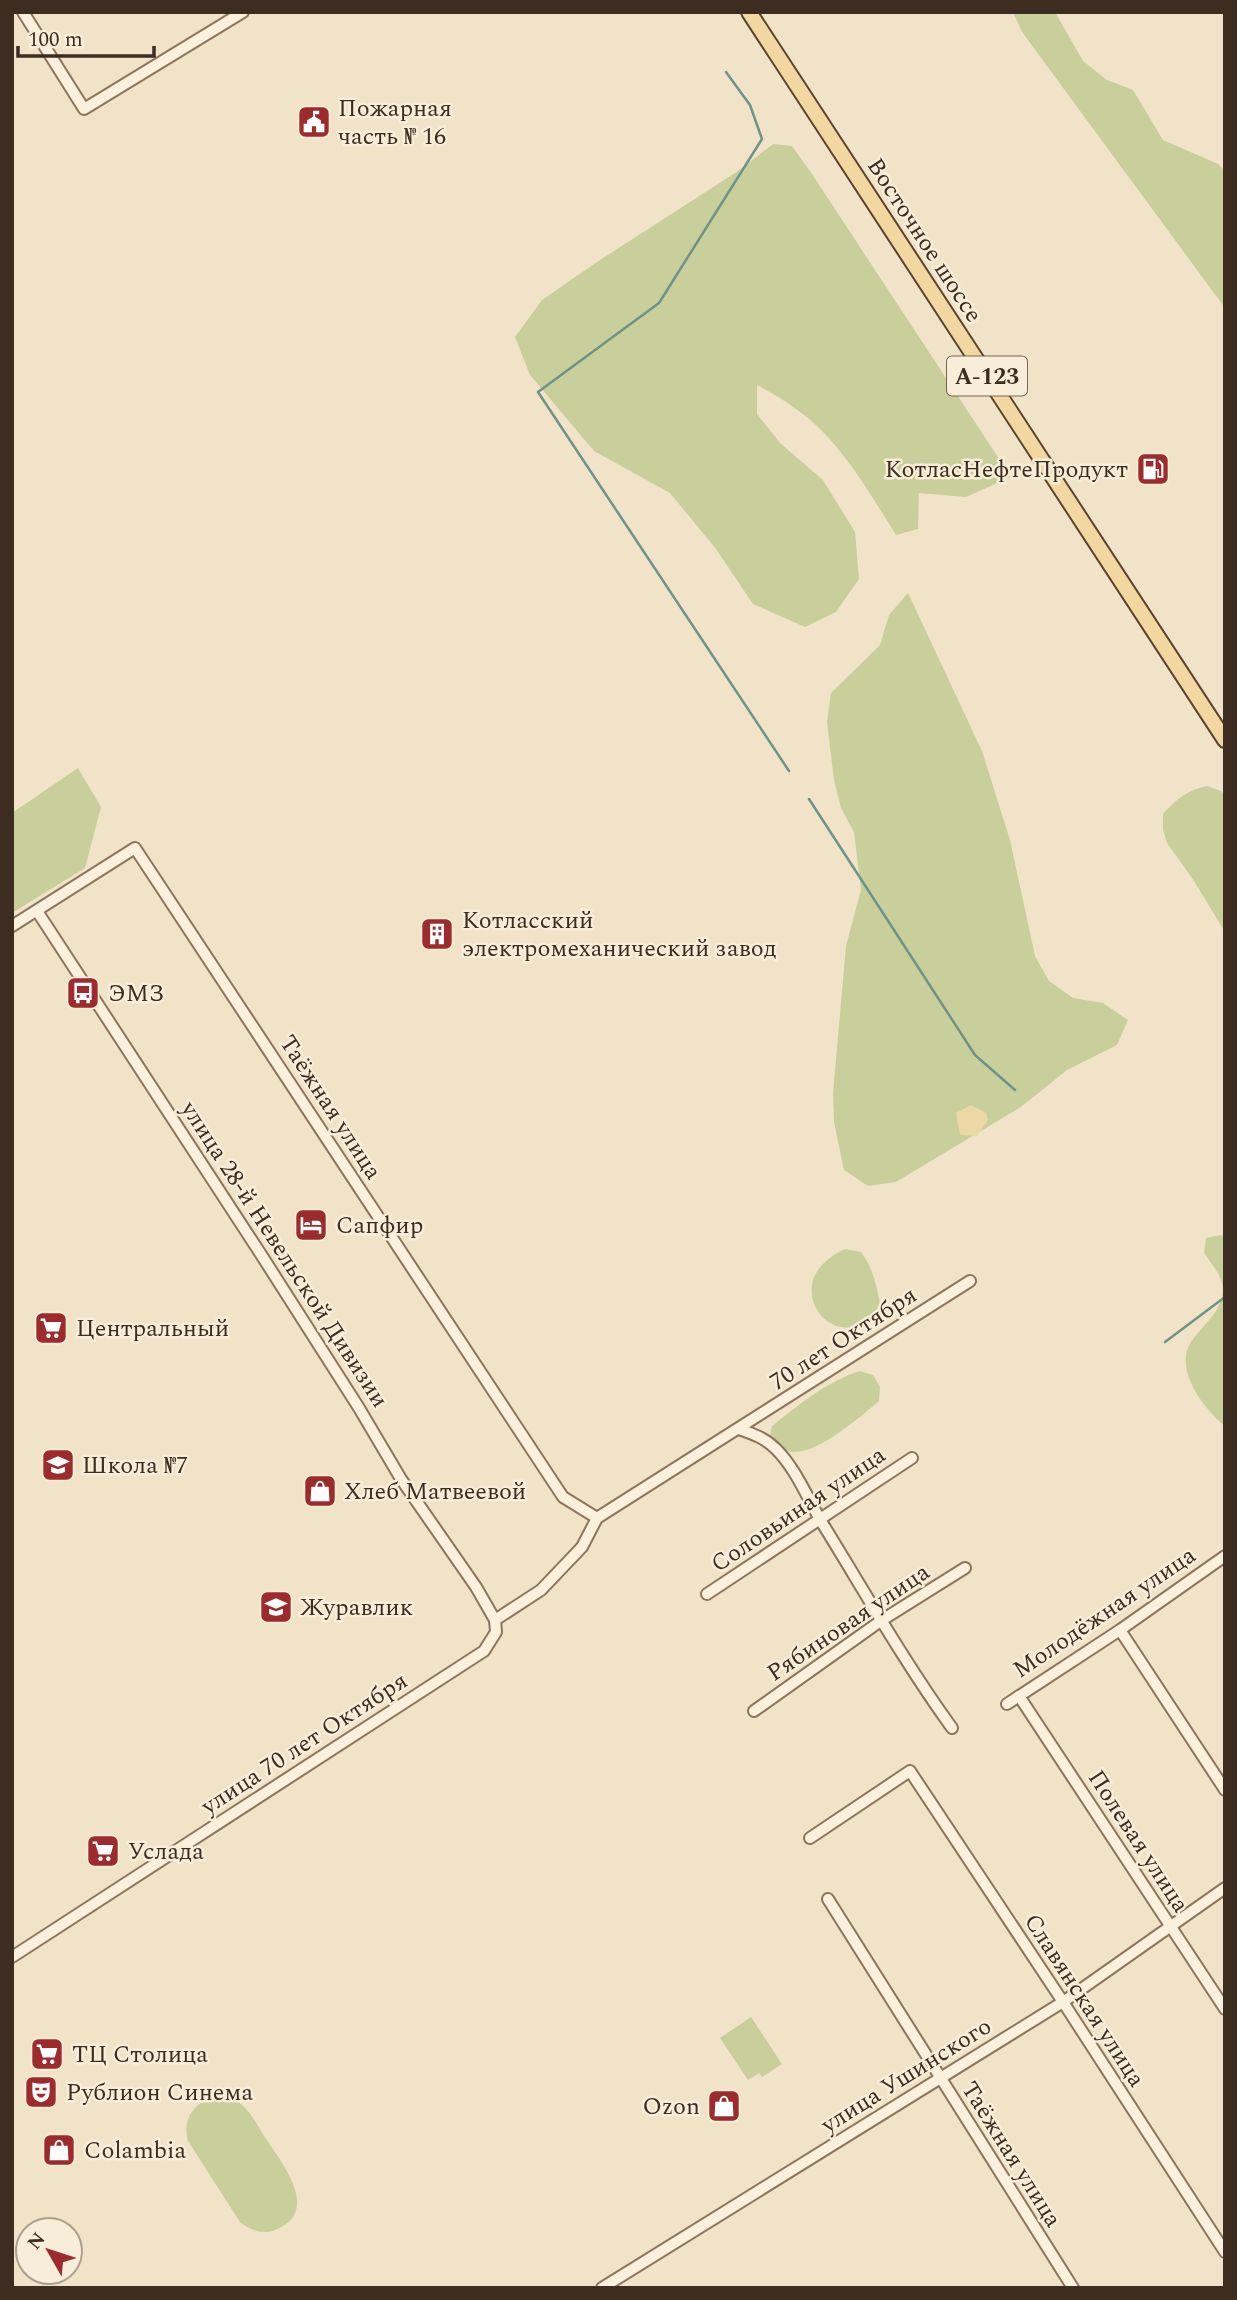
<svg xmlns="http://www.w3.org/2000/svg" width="1237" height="2300" viewBox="0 0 1237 2300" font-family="Spectral,serif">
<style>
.green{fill:#c9cf9b}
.sand{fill:#ebd8a5}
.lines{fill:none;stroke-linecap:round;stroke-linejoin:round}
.stream{stroke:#6f9389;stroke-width:2.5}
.minor-casing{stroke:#8c755c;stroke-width:14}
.major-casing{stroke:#5b4330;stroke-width:18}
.minor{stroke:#faf0dc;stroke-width:10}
.major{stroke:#f2d7a0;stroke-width:14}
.labels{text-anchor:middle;stroke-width:5;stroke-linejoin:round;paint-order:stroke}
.shield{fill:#f7edd8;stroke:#756757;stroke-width:2}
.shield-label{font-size:23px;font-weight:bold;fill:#3d2d20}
.poi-label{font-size:24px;fill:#3d2d20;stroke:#f7edd8;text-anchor:start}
.street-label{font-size:24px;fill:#3d2d20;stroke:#f7edd8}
</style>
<rect width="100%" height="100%" fill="#f0e3c8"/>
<!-- green -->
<g class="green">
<polygon points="1013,12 1055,12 1083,61 1107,80 1133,90 1163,140 1218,164 1225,171 1225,308 1022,32"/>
<path d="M773 144 792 146 810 171 1011 477 966 497 919 493 918 529 896 535C874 500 852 462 823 432 805 413 780 397 757 385V414L780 443 823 480 855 532 859 579 836 612 805 627 753 604 716 549 670 493 594 451 530 375 515 337 542 300 597 262 738 171Z"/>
<polygon points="908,593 982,751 1010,840 1035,956 1049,981 1073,998 1103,1003 1128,1020 1117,1045 1067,1070 1021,1107 896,1182 868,1186 844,1170 834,1122 833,1093 846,946 861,890 854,832 841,808 834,780 827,722 831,693 880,645 889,615"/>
<polygon points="78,768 101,807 85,868 12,913 12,813"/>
<path d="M1207 786 1221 791 1225 796V932L1194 881 1167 843 1163 830V814C1177 799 1187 790 1207 786Z"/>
<path d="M1220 1235 1225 1236V1426C1204 1409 1173 1369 1191 1342 1202 1326 1222 1311 1223 1291 1223 1276 1212 1265 1204 1253L1206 1238Z"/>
<path d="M846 1249 861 1252C873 1268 876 1284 880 1304 875 1311 870 1321 863 1325 857 1328 847 1328 841 1327 819 1323 806 1298 814 1277 820 1264 834 1253 846 1249Z"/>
<path d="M860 1371 873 1375 880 1387 879 1401C860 1417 819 1453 794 1452 784 1452 777 1446 769 1440L772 1426C800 1404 826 1382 860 1371Z"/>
<polygon points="751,2017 782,2064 762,2077 759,2073 748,2080 720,2038"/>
<path d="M216 2096C223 2096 230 2097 237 2101 250 2109 258 2127 266 2139 282 2163 322 2212 275 2230 262 2235 250 2230 240 2222L188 2141C182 2119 194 2102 216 2096Z"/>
</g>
<!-- sand -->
<polygon class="sand" points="971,1105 986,1113 988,1120 977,1136 960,1135 956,1113"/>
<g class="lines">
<!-- stream -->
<g class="stream">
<polyline points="726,72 750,105 762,139 659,303 538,392 789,771"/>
<polyline points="809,799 975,1055 1015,1090"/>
<polyline points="1165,1342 1225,1297"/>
</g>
<defs>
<g id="minor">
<polyline points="23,12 84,109 243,12"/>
<polyline points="12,926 135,848 563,1497 597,1518"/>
<path d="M739 1429C753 1434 765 1438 776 1449 797 1470 808 1500 824 1526 866 1594 905 1663 952 1728"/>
<polyline points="707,1594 912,1458"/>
<polyline points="495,1620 541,1590 582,1547 597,1518 970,1281"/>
<polyline points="1120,1630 1225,1790"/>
<polyline points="1019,1696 1225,2009"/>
<polyline points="1007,1704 1120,1630 1225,1556"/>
<polyline points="754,1711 882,1620 965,1568"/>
<polyline points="810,1838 910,1771 1063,2002 1225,2252"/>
<polyline points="828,1899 1073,2288"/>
<polyline points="12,1957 484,1651 496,1632 495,1620 476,1587 401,1479 359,1408 262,1256 37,911"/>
<polyline points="602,2288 1063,2002 1225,1888"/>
</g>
<polyline id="major" points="749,12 1225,740"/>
</defs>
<!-- minor casing -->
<use href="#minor" class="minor-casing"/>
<!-- major casing -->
<use href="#major" class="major-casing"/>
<!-- minor -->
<use href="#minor" class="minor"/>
<!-- major -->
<use href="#major" class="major"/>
</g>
<!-- icons -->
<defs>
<symbol id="civic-square" viewBox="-11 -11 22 22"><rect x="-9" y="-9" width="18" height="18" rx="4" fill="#9d2b2e" stroke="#f7edd8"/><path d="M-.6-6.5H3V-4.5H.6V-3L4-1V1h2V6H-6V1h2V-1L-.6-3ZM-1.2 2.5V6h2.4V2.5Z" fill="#fff"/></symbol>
<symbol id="fuel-square" viewBox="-11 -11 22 22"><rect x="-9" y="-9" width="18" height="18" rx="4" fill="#9d2b2e" stroke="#f7edd8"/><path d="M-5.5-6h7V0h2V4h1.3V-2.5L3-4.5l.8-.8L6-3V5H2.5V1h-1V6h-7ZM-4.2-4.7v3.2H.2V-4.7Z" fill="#fff"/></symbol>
<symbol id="building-square" viewBox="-11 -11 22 22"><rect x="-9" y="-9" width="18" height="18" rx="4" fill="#9d2b2e" stroke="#f7edd8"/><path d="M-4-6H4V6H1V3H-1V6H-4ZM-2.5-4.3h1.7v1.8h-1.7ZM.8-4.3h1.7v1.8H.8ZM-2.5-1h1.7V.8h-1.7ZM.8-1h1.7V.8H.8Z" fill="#fff"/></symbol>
<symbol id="bus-square" viewBox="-11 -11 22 22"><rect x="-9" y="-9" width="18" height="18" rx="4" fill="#9d2b2e" stroke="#f7edd8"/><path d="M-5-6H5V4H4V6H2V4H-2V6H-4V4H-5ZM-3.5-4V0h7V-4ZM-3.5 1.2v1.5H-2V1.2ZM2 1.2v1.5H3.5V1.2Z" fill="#fff"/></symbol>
<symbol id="hotel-square" viewBox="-11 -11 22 22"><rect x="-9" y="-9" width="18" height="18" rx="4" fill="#9d2b2e" stroke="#f7edd8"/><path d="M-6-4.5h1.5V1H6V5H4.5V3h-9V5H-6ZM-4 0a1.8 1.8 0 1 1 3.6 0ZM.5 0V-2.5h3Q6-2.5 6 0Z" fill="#fff"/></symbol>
<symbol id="supermarket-square" viewBox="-11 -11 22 22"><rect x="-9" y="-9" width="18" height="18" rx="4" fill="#9d2b2e" stroke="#f7edd8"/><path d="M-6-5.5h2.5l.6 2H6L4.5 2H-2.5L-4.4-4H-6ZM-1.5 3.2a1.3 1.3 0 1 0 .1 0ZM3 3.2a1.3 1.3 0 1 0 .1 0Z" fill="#fff"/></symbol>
<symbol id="school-square" viewBox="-11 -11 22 22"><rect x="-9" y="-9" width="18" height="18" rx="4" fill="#9d2b2e" stroke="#f7edd8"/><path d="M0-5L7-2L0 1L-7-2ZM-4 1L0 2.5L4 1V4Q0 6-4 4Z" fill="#fff"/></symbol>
<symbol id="shop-square" viewBox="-11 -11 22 22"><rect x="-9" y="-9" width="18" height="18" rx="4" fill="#9d2b2e" stroke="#f7edd8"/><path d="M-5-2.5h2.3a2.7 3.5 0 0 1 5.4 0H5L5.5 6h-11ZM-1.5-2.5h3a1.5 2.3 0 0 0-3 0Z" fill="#fff"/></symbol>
<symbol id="theatre-square" viewBox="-11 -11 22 22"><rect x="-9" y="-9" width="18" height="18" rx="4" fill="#9d2b2e" stroke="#f7edd8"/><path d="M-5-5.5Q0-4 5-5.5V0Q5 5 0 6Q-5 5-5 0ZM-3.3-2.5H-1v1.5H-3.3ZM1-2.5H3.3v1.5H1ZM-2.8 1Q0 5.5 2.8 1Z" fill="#fff"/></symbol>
</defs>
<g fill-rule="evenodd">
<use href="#civic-square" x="295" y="103" width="38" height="38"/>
<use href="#fuel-square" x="1134" y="450" width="38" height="38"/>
<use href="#building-square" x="418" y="915" width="38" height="38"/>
<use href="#bus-square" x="64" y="974" width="38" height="38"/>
<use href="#hotel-square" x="292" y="1206" width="38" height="38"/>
<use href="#supermarket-square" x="32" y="1309" width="38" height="38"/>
<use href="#school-square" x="39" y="1446" width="38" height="38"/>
<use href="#shop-square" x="301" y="1472" width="38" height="38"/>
<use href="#school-square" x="257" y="1588" width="38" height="38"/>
<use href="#supermarket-square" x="84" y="1832" width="38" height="38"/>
<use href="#supermarket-square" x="28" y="2035" width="38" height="38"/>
<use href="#theatre-square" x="22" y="2073" width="38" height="38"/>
<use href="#shop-square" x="705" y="2087" width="38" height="38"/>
<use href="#shop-square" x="40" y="2131" width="38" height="38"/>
</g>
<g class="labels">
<!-- shield labels -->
<rect class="shield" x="947" y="356.5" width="80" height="39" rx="5"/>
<g class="shield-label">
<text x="987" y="384">А-123</text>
</g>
<!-- poi labels -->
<g class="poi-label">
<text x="338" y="116">Пожарная<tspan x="338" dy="28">часть № 16</tspan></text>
<text x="1128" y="477" text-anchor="end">КотласНефтеПродукт</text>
<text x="462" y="928">Котласский<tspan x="462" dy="28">электромеханический завод</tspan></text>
<text x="108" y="1001">ЭМЗ</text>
<text x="336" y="1233">Сапфир</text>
<text x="76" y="1336">Центральный</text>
<text x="82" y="1473">Школа №7</text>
<text x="344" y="1499">Хлеб Матвеевой</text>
<text x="300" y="1615">Журавлик</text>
<text x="128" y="1859">Услада</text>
<text x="72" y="2062">ТЦ Столица</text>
<text x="66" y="2100">Рублион Синема</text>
<text x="700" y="2114" text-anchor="end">Ozon</text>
<text x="84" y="2158">Colambia</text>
</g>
<!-- street labels -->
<g class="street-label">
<text transform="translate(925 240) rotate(57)" y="8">Восточное шоссе</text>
<text transform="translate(331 1107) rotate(57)" y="8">Таёжная улица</text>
<text transform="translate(285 1254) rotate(57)" y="8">улица 28-й Невельской Дивизии</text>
<text transform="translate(843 1338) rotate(-33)" y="8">70 лет Октября</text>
<text transform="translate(798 1509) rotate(-34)" y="8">Соловьиная улица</text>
<text transform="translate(1104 1612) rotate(-34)" y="8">Молодёжная улица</text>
<text transform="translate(848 1622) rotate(-34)" y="8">Рябиновая улица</text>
<text transform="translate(304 1743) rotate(-33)" y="8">улица 70 лет Октября</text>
<text transform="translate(1139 1841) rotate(57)" y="8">Полевая улица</text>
<text transform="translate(1085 2000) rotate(57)" y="8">Славянская улица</text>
<text transform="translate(906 2075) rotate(-32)" y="8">улица Ушинского</text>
<text transform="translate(1012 2154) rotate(58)" y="8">Таёжная улица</text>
</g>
</g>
<!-- border -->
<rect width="1237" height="2300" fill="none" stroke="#3d2d20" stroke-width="28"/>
<!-- north arrow -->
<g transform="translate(49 2251) rotate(309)"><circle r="33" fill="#f7edd8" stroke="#ada08e" stroke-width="2"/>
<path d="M0-5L12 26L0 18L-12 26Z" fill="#9d2b2e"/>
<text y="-10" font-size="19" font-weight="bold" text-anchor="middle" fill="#3d2d20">N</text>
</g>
<!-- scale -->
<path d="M18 46v10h136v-10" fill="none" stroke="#3d2d20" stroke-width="3.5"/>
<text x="28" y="46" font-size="21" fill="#3d2d20" stroke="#f7edd8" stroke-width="5" paint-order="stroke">100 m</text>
</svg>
